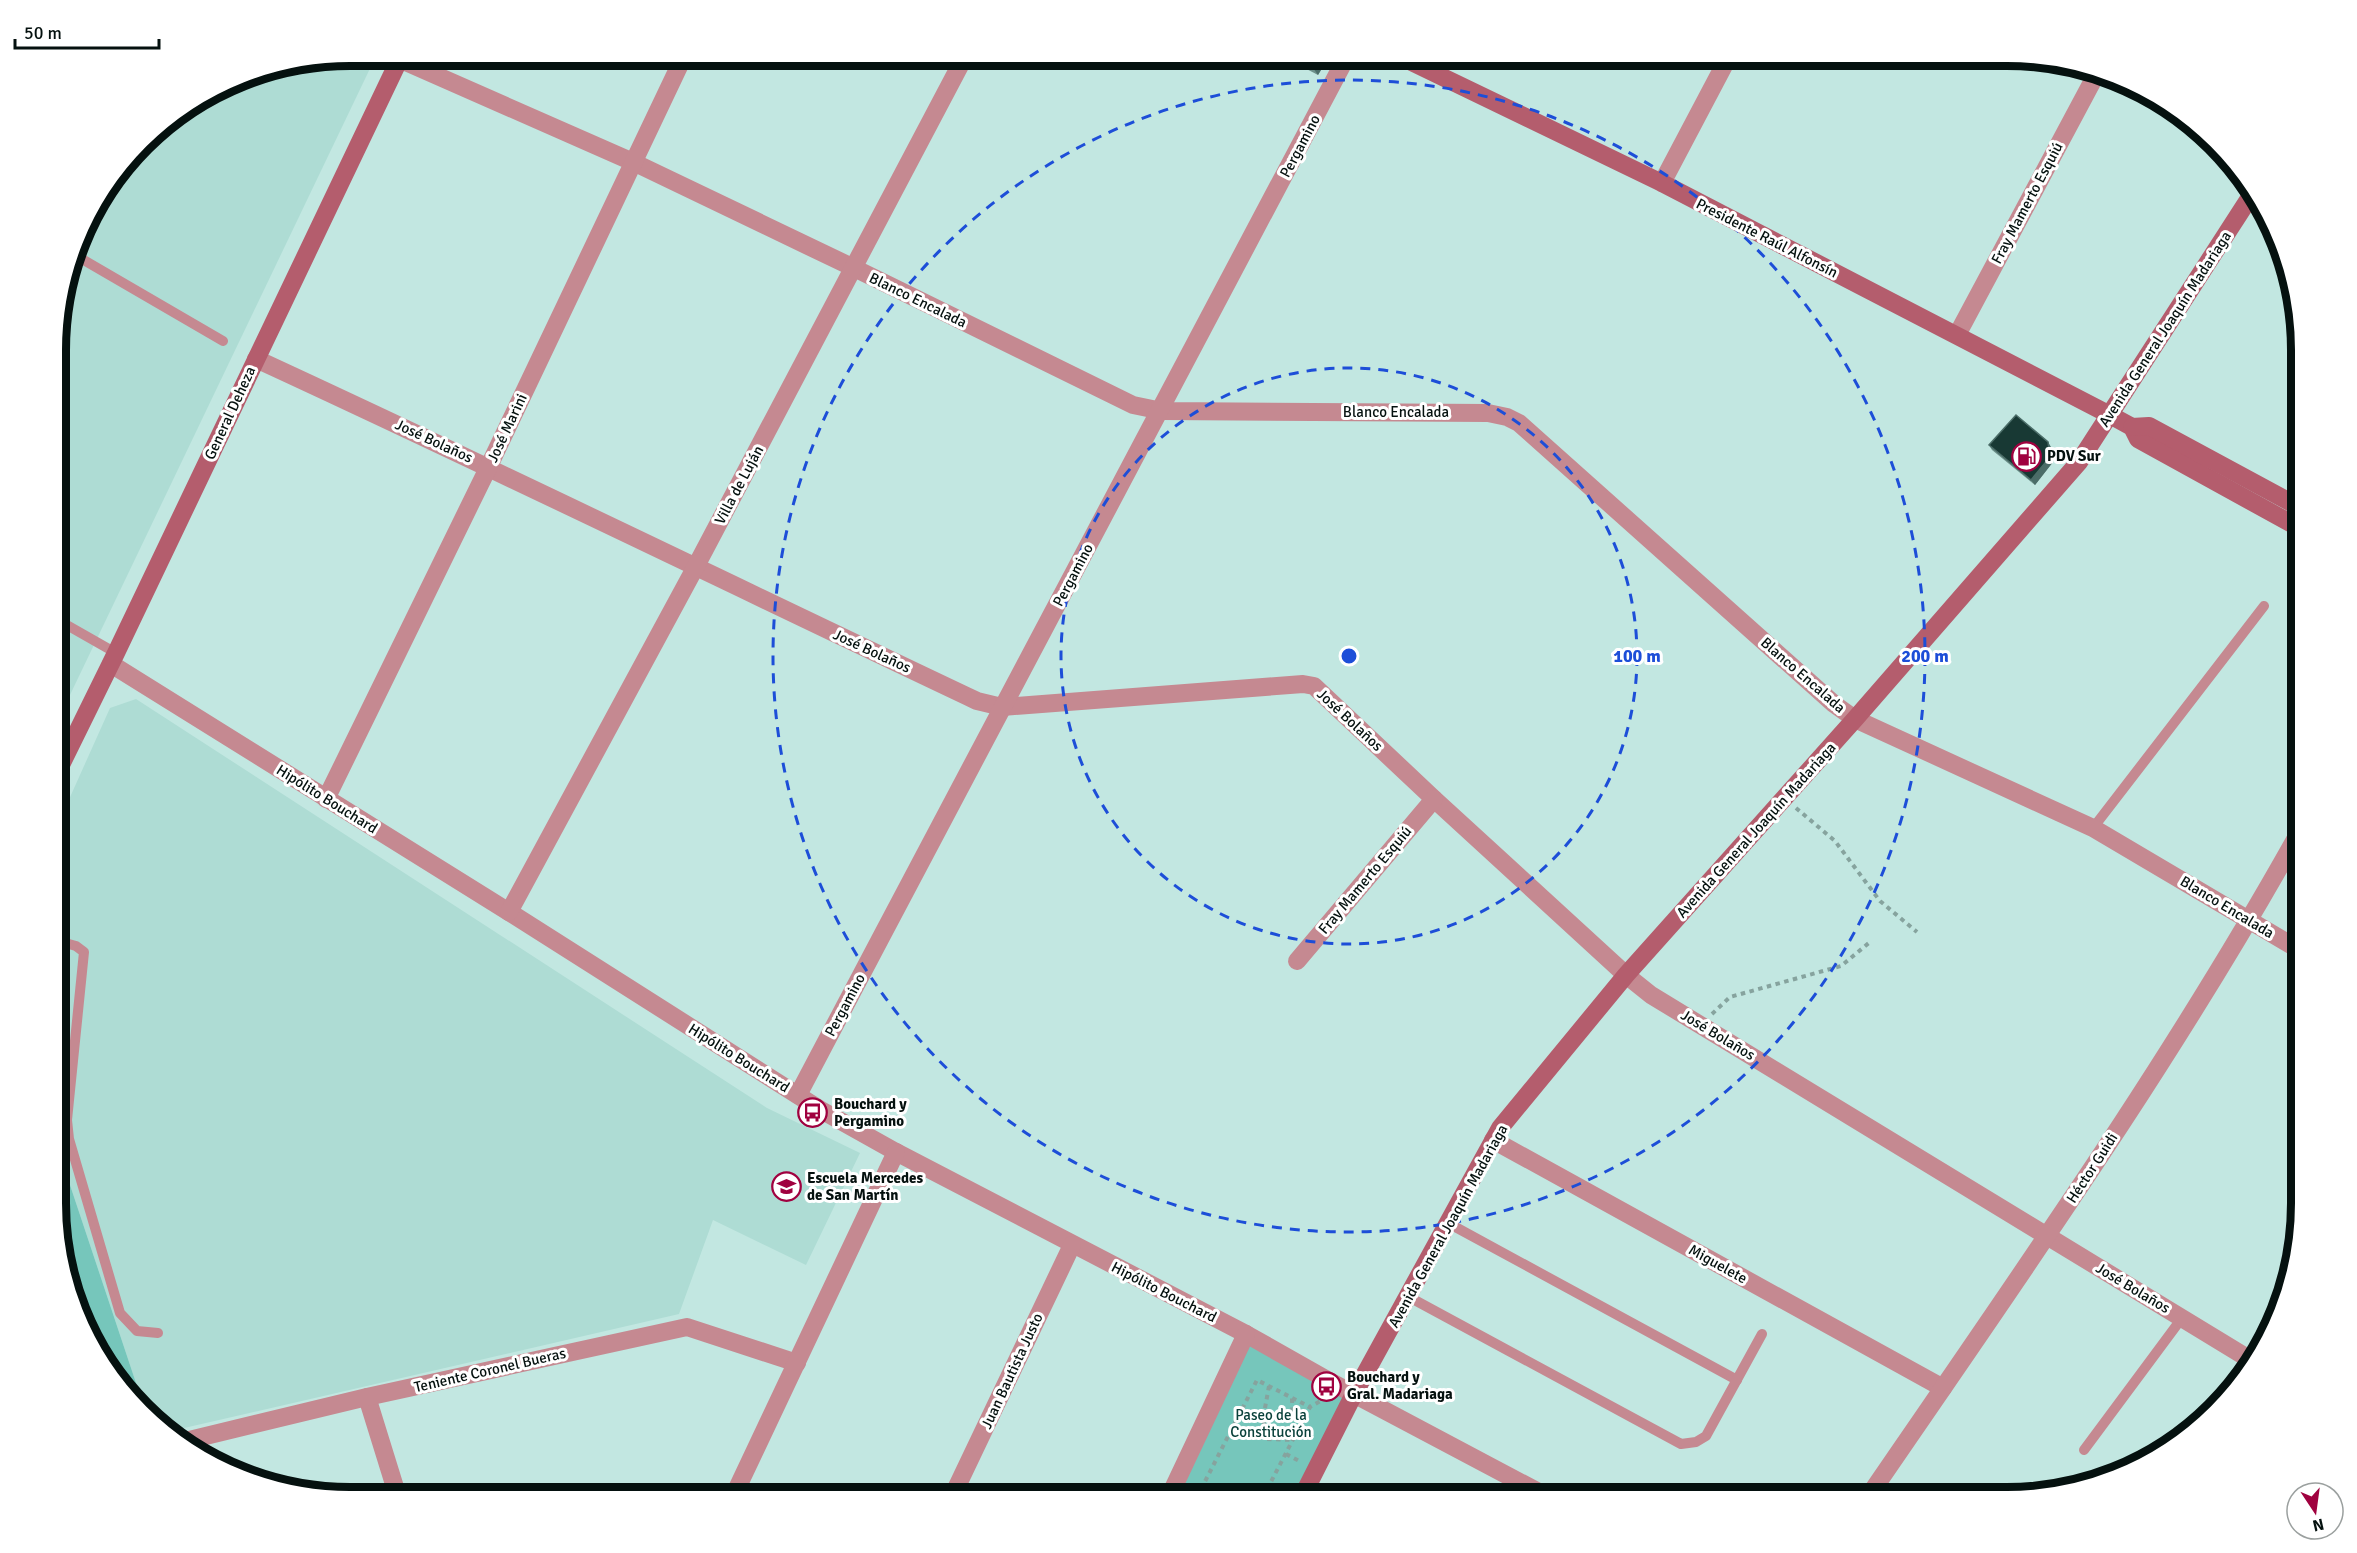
<svg xmlns="http://www.w3.org/2000/svg" width="2357" height="1553" viewBox="0 0 2357 1553" font-family="Signika,sans-serif">
<style>
.built{fill:#aedcd4}
.green{fill:#76c6bb}
.lines{fill:none;stroke-linecap:round;stroke-linejoin:round}
.path{stroke:#86a39e;stroke-width:4;stroke-dasharray:4.5 4.5;stroke-linecap:butt}
.lane{stroke:#c58991;stroke-width:10}
.street{stroke:#c58991;stroke-width:18}
.secondary{stroke:#b45d6d;stroke-width:18}
.wall{fill:#6d908a}
.shaded-wall{fill:#4b6d68}
.building{fill:#183934;stroke:#4b6d68;stroke-width:1.5}
.ring{fill:none;stroke:#1d4ed8;stroke-width:3;stroke-dasharray:10 8}
.labels{text-anchor:middle;stroke-width:6;stroke-linejoin:round;paint-order:stroke}
.street-label{font-size:15px;fill:#05110f;stroke:#fff}
.poi-label{font-size:15px;font-weight:bold;fill:#05110f;stroke:#fff;text-anchor:start}
.park-label{font-size:15px;fill:#0a413b;stroke:#fff}
.rim{fill:none;stroke:#05110f;stroke-width:8}
.centre{fill:#1d4ed8;stroke:#fff;stroke-width:3}
.ring-label{font-size:18px;text-anchor:middle;font-weight:bold;fill:#1d4ed8;stroke:#fff;stroke-width:6;stroke-linejoin:round;paint-order:stroke}
</style>
<rect width="100%" height="100%" fill="#c2e7e1"/>
<!-- built -->
<g class="built">
<polygon points="350,56 376,56 58,720 58,312 86,220 156,129 238,78"/>
<polygon points="136,699 767,1108 860,1153 806,1265 713,1220 679,1314 171,1431 142,1401 58,1149 58,824 110,708"/>
</g>
<!-- green -->
<g class="green">
<polygon points="58,1149 142,1401 95,1350 58,1241"/>
<polygon points="1246,1334 1354,1394 1302,1497 1169,1497"/>
</g>
<g class="lines">
<!-- path -->
<g class="path">
<polyline points="1796,808 1835,841 1880,901 1917,932"/>
<polyline points="1712,1014 1730,997 1841,966 1870,942"/>
<path d="M58 1211C73 1225 68 1239 64 1257"/>
<polyline points="1269,1386 1263,1419 1267,1439 1293,1440 1292,1398"/>
<polyline points="1286,1454 1301,1462"/>
<polyline points="1197,1497 1257,1380 1310,1407"/>
<polyline points="1263,1497 1310,1407 1324,1399"/>
</g>
<!-- lane -->
<g class="lane">
<polyline points="75,255 223,341"/>
<polyline points="58,620 116,653"/>
<polyline points="2093,828 2264,606"/>
<polyline points="58,941 76,946 84,952 67,1120 69,1139 120,1313 137,1331 158,1333"/>
<polyline points="1448,1223 1737,1380"/>
<polyline points="1409,1297 1681,1444 1696,1442 1706,1436 1762,1334"/>
<polyline points="2084,1450 2182,1318"/>
</g>
<!-- street -->
<g class="street">
<polyline points="399,59 633,162 854,268 1133,405 1162,411 1488,413 1507,417 1519,423 1834,704 1855,719 2093,828 2301,951"/>
<polyline points="1662,183 1729,56"/>
<polyline points="1957,335 2098,71"/>
<path d="M256 359C497 470 736 587 977 701L1002 707 1303 684 1314 686 1434 799 1626 975 1651 995 2254 1362"/>
<polyline points="111,664 509,912 821,1110 896,1152 1246,1334 1331,1382 1548,1497"/>
<polyline points="326,799 489,466 684,56"/>
<polyline points="509,912 695,568 965,56"/>
<polyline points="1297,961 1434,799"/>
<path d="M798 1095C980 748 1166 403 1347 56"/>
<polyline points="1493,1140 1943,1388"/>
<polyline points="367,1397 398,1497"/>
<polyline points="181,1442 367,1397 687,1327 797,1363"/>
<polyline points="733,1497 896,1152"/>
<polyline points="952,1497 1072,1245"/>
<polyline points="1169,1497 1246,1334"/>
<path d="M1868 1497C2018 1278 2172 1061 2301 829"/>
</g>
<!-- secondary -->
<g class="secondary">
<polyline points="1399,56 1662,183 2110,415 2132,427 2138,439 2301,529"/>
<polyline points="2132,427 2149,426 2301,508"/>
<polyline points="58,771 116,653 401,56"/>
<polyline points="1302,1497 1354,1394 1500,1128 1626,975 1855,719 2079,462 2254,191"/>
</g>
</g>
<!-- wall -->
<g class="wall">
<polygon points="1291,56 1328,56 1328,58 1318,75 1297,64"/>
<polygon points="1989,445 2051,447 2053,462 2035,485 1992,450"/>
</g>
<!-- shaded-wall -->
<g class="shaded-wall">
<polygon points="1317,56 1328,56 1328,58 1318,75 1311,65"/>
<polygon points="2048,442 2051,447 2053,462 2035,485 2031,480"/>
</g>
<!-- building -->
<g class="building">
<polygon points="1293,56 1317,56 1311,65"/>
<polygon points="2016,415 2048,442 2050,457 2031,480 1989,445"/>
</g>
<!-- distance rings -->
<g class="ring">
<circle cx="1349" cy="656" r="288"/>
<circle cx="1349" cy="656" r="576"/>
</g>
<!-- icons -->
<defs>
<symbol id="fuel-ring" viewBox="-11 -11 22 22"><circle r="9.5" fill="#fff" stroke="#a0013f" stroke-width="1.5"/><path d="M-5.5-6h7V0h2V4h1.3V-2.5L3-4.5l.8-.8L6-3V5H2.5V1h-1V6h-7ZM-4.2-4.7v3.2H.2V-4.7Z" fill="#a0013f"/></symbol>
<symbol id="bus-ring" viewBox="-11 -11 22 22"><circle r="9.5" fill="#fff" stroke="#a0013f" stroke-width="1.5"/><path d="M-5-6H5V4H4V6H2V4H-2V6H-4V4H-5ZM-3.5-4V0h7V-4ZM-3.5 1.2v1.5H-2V1.2ZM2 1.2v1.5H3.5V1.2Z" fill="#a0013f"/></symbol>
<symbol id="school-ring" viewBox="-11 -11 22 22"><circle r="9.5" fill="#fff" stroke="#a0013f" stroke-width="1.5"/><path d="M0-5L7-2L0 1L-7-2ZM-4 1L0 2.5L4 1V4Q0 6-4 4Z" fill="#a0013f"/></symbol>
</defs>
<g fill-rule="evenodd">
<use href="#fuel-ring" x="2010" y="440" width="33" height="33"/>
<use href="#bus-ring" x="796" y="1096" width="33" height="33"/>
<use href="#school-ring" x="770" y="1170" width="33" height="33"/>
<use href="#bus-ring" x="1310" y="1370" width="33" height="33"/>
</g>
<g class="labels">
<!-- street labels -->
<g class="street-label">
<text transform="translate(1300 146) rotate(-62)" y="5">Pergamino</text>
<text transform="translate(2027 203) rotate(-62)" y="5">Fray Mamerto Esquiú</text>
<text transform="translate(1767 238) rotate(27)" y="5">Presidente Raúl Alfonsín</text>
<text transform="translate(918 300) rotate(26)" y="5">Blanco Encalada</text>
<text transform="translate(2165 329) rotate(-57)" y="5">Avenida General Joaquín Madariaga</text>
<text x="1396" y="417">Blanco Encalada</text>
<text transform="translate(230 413) rotate(-65)" y="5">General Deheza</text>
<text transform="translate(507 428) rotate(-65)" y="5">José Marini</text>
<text transform="translate(434 441) rotate(25)" y="5">José Bolaños</text>
<text transform="translate(739 485) rotate(-62)" y="5">Villa de Luján</text>
<text transform="translate(1073 575) rotate(-62)" y="5">Pergamino</text>
<text transform="translate(872 651) rotate(25)" y="5">José Bolaños</text>
<text transform="translate(1803 675) rotate(41)" y="5">Blanco Encalada</text>
<text transform="translate(1350 720) rotate(43)" y="5">José Bolaños</text>
<text transform="translate(327 799) rotate(32)" y="5">Hipólito Bouchard</text>
<text transform="translate(1756 830) rotate(-48)" y="5">Avenida General Joaquín Madariaga</text>
<text transform="translate(1365 880) rotate(-50)" y="5">Fray Mamerto Esquiú</text>
<text transform="translate(2227 907) rotate(31)" y="5">Blanco Encalada</text>
<text transform="translate(845 1005) rotate(-62)" y="5">Pergamino</text>
<text transform="translate(1718 1035) rotate(31)" y="5">José Bolaños</text>
<text transform="translate(739 1058) rotate(32)" y="5">Hipólito Bouchard</text>
<text transform="translate(2092 1168) rotate(-57)" y="5">Héctor Guidi</text>
<text transform="translate(1448 1226) rotate(-61)" y="5">Avenida General Joaquín Madariaga</text>
<text transform="translate(1718 1264) rotate(29)" y="5">Miguelete</text>
<text transform="translate(2133 1288) rotate(31)" y="5">José Bolaños</text>
<text transform="translate(1164 1292) rotate(27)" y="5">Hipólito Bouchard</text>
<text transform="translate(490 1370) rotate(-13)" y="5">Teniente Coronel Bueras</text>
<text transform="translate(1012 1371) rotate(-65)" y="5">Juan Bautista Justo</text>
</g>
<!-- poi labels -->
<g class="poi-label">
<text x="2047" y="461">PDV Sur</text>
<text x="834" y="1109">Bouchard y<tspan x="834" dy="17">Pergamino</tspan></text>
<text x="807" y="1183">Escuela Mercedes<tspan x="807" dy="17">de San Martín</tspan></text>
<text x="1347" y="1382">Bouchard y<tspan x="1347" dy="17">Gral. Madariaga</tspan></text>
</g>
<!-- park labels -->
<g class="park-label">
<text x="1271" y="1420">Paseo de la<tspan x="1271" dy="17">Constitución</tspan></text>
</g>
</g>
<!-- crop -->
<path d="M0 0H2357V1553H0ZM350 66H2007A284 284 0 0 1 2291 350V1203A284 284 0 0 1 2007 1487H350A284 284 0 0 1 66 1203V350A284 284 0 0 1 350 66Z" fill="#fff" fill-rule="evenodd"/>
<path class="rim" d="M350 66H2007A284 284 0 0 1 2291 350V1203A284 284 0 0 1 2007 1487H350A284 284 0 0 1 66 1203V350A284 284 0 0 1 350 66Z"/>
<circle cx="1349" cy="656" r="9" class="centre"/>
<g class="ring-label">
<text x="1637" y="662">100 m</text>
<text x="1925" y="662">200 m</text>
</g>
<!-- north arrow -->
<g transform="translate(2315 1511) rotate(167)"><circle r="28" fill="#ffffff" stroke="#9ba09f" stroke-width="1.5"/>
<path d="M0-4.5L10 22L0 15L-10 22Z" fill="#a0013f"/>
<text y="-9" font-size="16" font-weight="bold" text-anchor="middle" fill="#05110f">N</text>
</g>
<!-- scale -->
<path d="M15 39v9h144v-9" fill="none" stroke="#05110f" stroke-width="3"/>
<text x="24" y="39" font-size="18" fill="#05110f" stroke="#ffffff" stroke-width="4.5" paint-order="stroke">50 m</text>
</svg>
